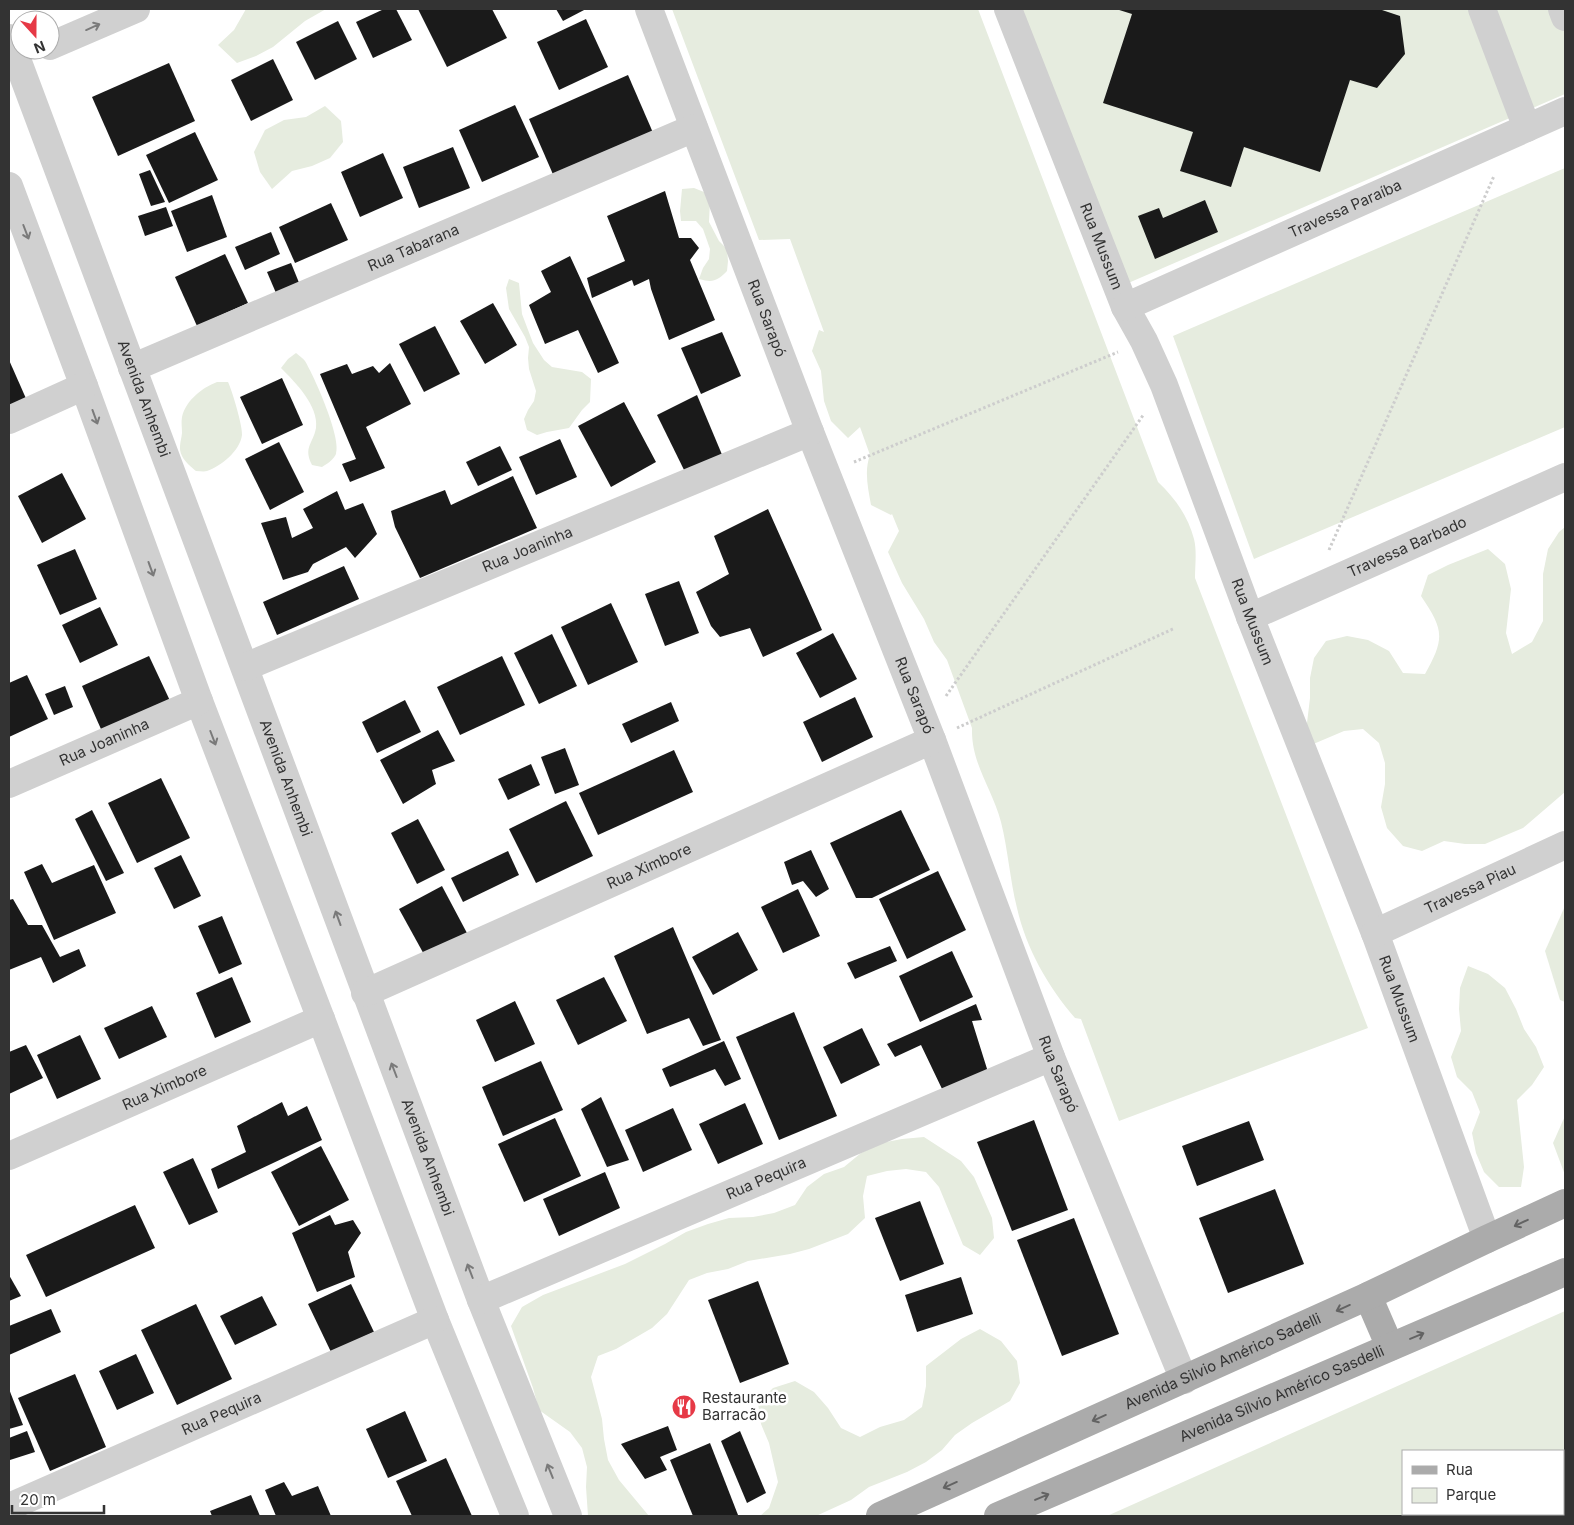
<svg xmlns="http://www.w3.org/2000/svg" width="1574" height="1525" viewBox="0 0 1574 1525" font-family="Inter,sans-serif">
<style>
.green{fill:#e6ecdf;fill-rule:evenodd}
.building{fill:#1a1a1a}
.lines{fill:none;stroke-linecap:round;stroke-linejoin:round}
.path{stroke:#cdcdcd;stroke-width:3;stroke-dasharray:2.5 2.5;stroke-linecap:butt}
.minor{stroke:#d0d0d0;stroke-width:28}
.major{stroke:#ababab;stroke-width:28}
.oneway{stroke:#7a7a7a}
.oneway2{stroke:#636363}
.labels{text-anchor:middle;stroke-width:5;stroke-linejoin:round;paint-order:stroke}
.street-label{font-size:15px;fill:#333;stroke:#fff}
.poi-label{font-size:15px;fill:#333;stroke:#fff;text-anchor:start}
</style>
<rect width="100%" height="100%" fill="#fff"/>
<!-- green -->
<g class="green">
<polygon points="246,9 326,9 305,21 273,47 256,56 237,63 218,45 234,30"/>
<path d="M672 9H978L1158 482C1175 498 1188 516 1194 539 1197 551 1195 566 1195 578L1368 1028 1119 1121 1081 1019 1075 1018C1048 987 1026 948 1017 908 1010 880 1008 850 1001 822 992 788 971 764 972 728L947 660 934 642 924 619 902 583 888 552 899 531 892 514 891 515 871 505C868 488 864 471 870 455L860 427 848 438 831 421 824 401 821 371 812 351 819 330 824 332 790 239 759 240Z"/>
<polygon points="1021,9 1565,9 1565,94 1126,284"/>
<polygon points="325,106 341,121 343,142 330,158 312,166 292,171 272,189 260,172 254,152 265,130 284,120 306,117"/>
<polygon points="1565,168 1565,427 1254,559 1173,336"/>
<path d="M694 188 704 192 710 201 709 222 719 241 727 249 728 261 727 271C717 281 713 283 699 279L703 268 709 259 710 249 703 229 696 221H681L680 211 682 189Z"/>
<polygon points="509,279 519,283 522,314 533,343 544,360 552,367 582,372 591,379 590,402 582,410 569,428 547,432 537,435 527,430 524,419 528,410 534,401 536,391 529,369 528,358 529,347 525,337 509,309 506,288"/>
<path d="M296 353C299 356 303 358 305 361 314 376 342 438 336 454 333 460 327 464 322 467L312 465C303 447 313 444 316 428 319 406 295 382 281 368L288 359Z"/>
<path d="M217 382H228C232 390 243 427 242 435 240 451 221 466 207 471 204 472 200 471 196 471 191 467 185 462 182 456 178 448 181 442 182 433 182 428 181 422 182 417 186 400 202 388 217 382Z"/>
<path d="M1565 527V792L1523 828 1485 844H1465L1444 841 1422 851 1403 846 1387 828 1381 807 1385 784V763L1379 743 1363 729 1344 731 1304 748 1310 698V678L1314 658 1326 641 1347 636 1368 640 1389 651 1403 673 1425 674C1445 638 1444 630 1421 596L1428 575 1448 565 1488 549 1505 564 1511 589 1506 633 1512 654 1532 642 1543 621V574L1548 549 1559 532Z"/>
<polygon points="1565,906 1565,1002 1560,1000 1545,951"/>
<polygon points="1468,966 1488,974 1505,988 1516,1009 1524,1029 1536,1047 1544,1067 1532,1085 1517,1100 1524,1167 1521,1187 1499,1187 1484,1172 1476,1153 1472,1133 1480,1112 1472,1092 1457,1077 1451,1057 1461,1031 1459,1009 1460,988"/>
<polygon points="1565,1116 1565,1175 1553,1143"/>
<polygon points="924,1137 961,1161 974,1177 992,1218 994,1238 980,1255 963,1245 939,1187 926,1172 906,1169 887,1171 867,1176 863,1196 865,1218 848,1234 809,1249 790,1254 748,1261 728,1269 707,1273 689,1280 667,1314 652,1328 616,1349 598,1356 591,1377 602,1419 604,1439 608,1460 619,1480 649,1516 588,1516 586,1487 587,1467 582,1448 570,1432 539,1410 533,1388 511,1326 522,1307 543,1295 625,1264 665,1244 686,1232 708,1224 729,1218 753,1217 774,1213 795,1205 807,1187 824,1174 844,1167 861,1153 881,1143 902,1139"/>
<path d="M1565 1311V1516H1107ZM1403 1451H1563V1514H1403Z"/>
<polygon points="980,1329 1001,1341 1017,1361 1020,1383 1010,1401 972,1423 955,1435 942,1450 926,1462 907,1472 869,1487 851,1500 816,1516 760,1516 769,1508 778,1482 769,1443 761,1424 758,1403 773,1388 795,1381 814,1392 828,1408 841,1428 860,1437 880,1427 904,1420 922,1407 926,1386 926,1366 961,1339"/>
</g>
<!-- building -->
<g class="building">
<polygon points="384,9 396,9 412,40 373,58 356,22"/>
<polygon points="418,9 492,9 507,38 447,67"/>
<polygon points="556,9 586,9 563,21"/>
<polygon points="1116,9 1379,9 1400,16 1405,54 1377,88 1350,80 1320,172 1244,147 1231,187 1180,171 1193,132 1103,103 1132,14"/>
<polygon points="586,19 608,67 559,90 537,42"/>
<polygon points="338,21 357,59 315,80 296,42"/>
<polygon points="273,59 293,100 251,121 231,80"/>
<polygon points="169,63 195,121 118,156 92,97"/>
<polygon points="628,75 654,135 555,179 529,119"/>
<polygon points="515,105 539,157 482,182 459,130"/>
<polygon points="195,132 218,180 169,203 146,155"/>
<polygon points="453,147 470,188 419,208 403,167"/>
<polygon points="383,153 403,198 360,217 341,172"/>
<polygon points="150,170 165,202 151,206 139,174"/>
<polygon points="665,191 679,238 691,238 699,248 690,260 715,320 669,340 651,289 649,279 634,286 632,280 592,298 587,278 625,261 607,216"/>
<polygon points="212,195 227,237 187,252 171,211"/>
<polygon points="1205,200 1218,232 1155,259 1138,216 1159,208 1163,218"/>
<polygon points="331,203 348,240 295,263 279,227"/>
<polygon points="166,207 173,226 145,236 138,216"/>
<polygon points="271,232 280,254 245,270 235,247"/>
<polygon points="225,254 248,303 197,326 175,277"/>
<polygon points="570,256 619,363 598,373 578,330 545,344 529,305 551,292 541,271"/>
<polygon points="291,263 302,290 279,300 267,272"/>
<polygon points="493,303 517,345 485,364 460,321"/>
<polygon points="435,326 460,374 424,392 399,344"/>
<polygon points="722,332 741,376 701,394 681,348"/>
<polygon points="9,360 28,403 9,412"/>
<polygon points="390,363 411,404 366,427 385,468 350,482 342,464 356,459 320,374 347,364 352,374 373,366 379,373"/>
<polygon points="282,378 303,425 262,444 240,397"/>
<polygon points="697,395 723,457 687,476 657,415"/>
<polygon points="624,402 656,462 611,487 578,426"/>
<polygon points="560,439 577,477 536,495 519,457"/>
<polygon points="279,442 304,492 270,510 245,459"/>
<polygon points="500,446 512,470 478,486 466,462"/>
<polygon points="62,473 86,519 42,543 18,496"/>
<polygon points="513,476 537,528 420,578 395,527 391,511 445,490 451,505"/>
<polygon points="337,491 345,510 363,503 377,534 355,558 346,547 313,564 308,572 283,580 261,523 286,517 292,538 313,528 303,509"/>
<polygon points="768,509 822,630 763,657 750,628 720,637 711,626 696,592 729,574 714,536"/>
<polygon points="75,549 97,599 60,615 37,565"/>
<polygon points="344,566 359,599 277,635 263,602"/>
<polygon points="679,581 699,633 665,646 645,594"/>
<polygon points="611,603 638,662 588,685 561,627"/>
<polygon points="100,607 118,645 80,663 62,625"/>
<polygon points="833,633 857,679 820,698 796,653"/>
<polygon points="552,634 577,686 539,704 514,653"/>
<polygon points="149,656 172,705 104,736 82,686"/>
<polygon points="502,656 525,705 460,735 437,687"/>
<polygon points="27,675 48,719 9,737 9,683"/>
<polygon points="65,686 73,707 54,715 45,694"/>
<polygon points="855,697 873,737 822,762 803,722"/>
<polygon points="405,700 421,732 377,753 362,722"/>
<polygon points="671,702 679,721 631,743 622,724"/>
<polygon points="438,730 455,761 432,770 436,784 403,804 380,760"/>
<polygon points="565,748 579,785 555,794 541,757"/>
<polygon points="674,750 693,792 598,835 579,793"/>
<polygon points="531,764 540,785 508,800 498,779"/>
<polygon points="161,778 190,838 137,863 108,803"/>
<polygon points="566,801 593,856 536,883 509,829"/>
<polygon points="92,810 124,873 106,881 75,819"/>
<polygon points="901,810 930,870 872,898 856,898 830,843"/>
<polygon points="418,819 445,870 417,884 391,833"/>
<polygon points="811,850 829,889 816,897 803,881 792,885 784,862"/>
<polygon points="508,851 519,875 463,902 451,878"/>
<polygon points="181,855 201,896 174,909 154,868"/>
<polygon points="42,864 52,883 94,865 116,913 54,940 24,872"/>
<polygon points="938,871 966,930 907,959 879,899"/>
<polygon points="442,886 468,935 426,958 399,909"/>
<polygon points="798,889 820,936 783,953 761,907"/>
<polygon points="13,899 28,925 42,925 60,957 79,949 86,966 53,983 41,957 9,970 9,900"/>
<polygon points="222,916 242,964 219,974 198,926"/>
<polygon points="673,927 721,1040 703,1046 689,1018 647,1034 614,956"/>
<polygon points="738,932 758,970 713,995 692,957"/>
<polygon points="890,946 897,961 855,979 847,963"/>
<polygon points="952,951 973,997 920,1022 899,976"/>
<polygon points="232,977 251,1022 215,1038 196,993"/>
<polygon points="604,977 627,1021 578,1045 556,1000"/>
<polygon points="515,1001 535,1044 495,1062 476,1020"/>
<polygon points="976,1004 982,1020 972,1021 988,1072 943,1091 921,1045 895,1057 887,1044"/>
<polygon points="152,1006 167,1037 119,1059 104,1028"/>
<polygon points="794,1012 837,1116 779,1140 736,1037"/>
<polygon points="862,1028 880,1065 841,1084 823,1047"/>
<polygon points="80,1035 101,1079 57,1099 37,1055"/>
<polygon points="724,1041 741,1079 725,1086 715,1069 670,1087 662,1069"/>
<polygon points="26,1045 43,1078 9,1094 9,1052"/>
<polygon points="541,1061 563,1110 503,1136 482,1087"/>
<polygon points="601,1097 629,1160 607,1167 581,1109"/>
<polygon points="282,1102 288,1116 307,1106 322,1140 218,1189 211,1169 246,1152 237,1126"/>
<polygon points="745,1103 763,1144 718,1164 699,1124"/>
<polygon points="673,1108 692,1150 643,1172 625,1130"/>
<polygon points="555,1118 581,1176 524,1202 498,1144"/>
<polygon points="1034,1120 1068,1210 1012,1231 977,1142"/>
<polygon points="1249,1121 1264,1160 1197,1186 1182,1146"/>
<polygon points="321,1146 349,1200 299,1226 271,1172"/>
<polygon points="193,1158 218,1212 189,1225 163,1172"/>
<polygon points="605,1172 620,1208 559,1236 543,1199"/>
<polygon points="1275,1189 1304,1264 1228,1293 1199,1218"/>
<polygon points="920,1201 944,1264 900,1281 875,1218"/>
<polygon points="135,1205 155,1248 46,1297 26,1255"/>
<polygon points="330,1215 335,1225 353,1220 361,1233 348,1252 355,1277 317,1292 292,1233"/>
<polygon points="1074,1218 1119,1334 1062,1356 1017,1240"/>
<polygon points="9,1275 21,1296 9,1301"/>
<polygon points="961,1277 973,1314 917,1332 905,1295"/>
<polygon points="758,1281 789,1364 740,1383 708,1300"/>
<polygon points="351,1284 374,1332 331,1352 308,1304"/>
<polygon points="262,1296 277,1325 235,1345 220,1316"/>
<polygon points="196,1304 232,1379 177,1405 141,1330"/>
<polygon points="51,1309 61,1332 9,1355 9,1326"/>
<polygon points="136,1354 154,1393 117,1410 99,1371"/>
<polygon points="75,1374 106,1447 50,1471 18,1398"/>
<polygon points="9,1389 23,1425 9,1429"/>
<polygon points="405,1411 427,1461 388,1478 366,1429"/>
<polygon points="668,1426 677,1450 660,1457 667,1470 645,1479 621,1444"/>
<polygon points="27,1431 35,1452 10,1460 9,1456 9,1438"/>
<polygon points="740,1431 766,1493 747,1503 721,1441"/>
<polygon points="710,1443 738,1515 736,1516 693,1516 670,1460"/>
<polygon points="446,1458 472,1516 412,1516 396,1481"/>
<polygon points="284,1482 292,1496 318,1486 331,1516 276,1516 265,1490"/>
<polygon points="251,1495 260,1516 212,1516 210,1511"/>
</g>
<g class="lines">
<!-- path -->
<g class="path">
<polyline points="854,462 1118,352"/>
<polyline points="1329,550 1494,176"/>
<polyline points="946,696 1144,414"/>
<polyline points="957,728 1175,628"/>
</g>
<!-- minor -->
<g class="minor">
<path id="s1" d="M649 9 810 432 932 740 1051 1057 1184 1380"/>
<path id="s2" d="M1008 9 1125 307 1144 341 1164 385 1250 617 1375 933 1487 1239"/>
<polyline points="1482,9 1527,128"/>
<polyline points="1562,9 1565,17"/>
<path id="s3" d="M9 38 481 1300 568 1516"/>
<polyline points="50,46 136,9"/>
<polyline points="9,186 84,386 199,701 321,1019 435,1320 515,1516"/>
<path id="s4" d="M1125 307 1565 111"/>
<path id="s5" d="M132 368 694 128"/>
<polyline points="9,420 84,386"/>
<path id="s6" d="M1250 617 1565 477"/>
<path id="s7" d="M245 667 810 432"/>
<path id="s8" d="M9 784 199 701"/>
<path id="s9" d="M1375 933 1565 845"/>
<path id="s10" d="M365 993 932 740"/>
<path id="s11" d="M9 1156 321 1019"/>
<path id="s12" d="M481 1300 1051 1057"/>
<path id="s13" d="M9 1507 435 1320"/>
</g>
<!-- major -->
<g class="major">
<polyline points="1368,1296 1390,1347"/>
<path id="s14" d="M880 1516 1368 1296 1487 1239 1565 1203"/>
<path id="s15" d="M998 1516 1565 1272"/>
</g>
</g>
<!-- one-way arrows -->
<defs><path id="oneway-shaft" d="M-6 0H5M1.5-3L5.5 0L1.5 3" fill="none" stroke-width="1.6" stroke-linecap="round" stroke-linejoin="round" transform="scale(1.25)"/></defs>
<g class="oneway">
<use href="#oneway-shaft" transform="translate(93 27) rotate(-24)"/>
<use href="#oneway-shaft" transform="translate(26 232) rotate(69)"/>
<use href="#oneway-shaft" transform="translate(95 417) rotate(70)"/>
<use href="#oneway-shaft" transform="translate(151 569) rotate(70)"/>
<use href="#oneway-shaft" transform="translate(213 738) rotate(69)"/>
<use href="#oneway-shaft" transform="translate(338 918) rotate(-110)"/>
<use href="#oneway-shaft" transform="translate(394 1070) rotate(-111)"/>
<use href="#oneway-shaft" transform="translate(470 1271) rotate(-111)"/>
<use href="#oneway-shaft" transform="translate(550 1471) rotate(-112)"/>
</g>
<g class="oneway2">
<use href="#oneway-shaft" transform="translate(1521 1223) rotate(155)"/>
<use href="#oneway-shaft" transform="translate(1343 1308) rotate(156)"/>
<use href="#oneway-shaft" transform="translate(1417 1336) rotate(-23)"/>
<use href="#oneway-shaft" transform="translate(1099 1418) rotate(156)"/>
<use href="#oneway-shaft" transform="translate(950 1485) rotate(156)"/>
<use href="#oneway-shaft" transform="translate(1042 1497) rotate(-23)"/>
</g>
<!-- icons -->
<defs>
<symbol id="restaurant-disc" viewBox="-11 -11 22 22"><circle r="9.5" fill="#e63946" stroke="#fff"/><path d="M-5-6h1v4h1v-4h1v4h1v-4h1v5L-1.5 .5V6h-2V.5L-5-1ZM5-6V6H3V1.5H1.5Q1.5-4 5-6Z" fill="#fff"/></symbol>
</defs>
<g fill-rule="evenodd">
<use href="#restaurant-disc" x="670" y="1393" width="28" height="28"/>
</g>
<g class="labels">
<!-- street labels -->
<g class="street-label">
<text dy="5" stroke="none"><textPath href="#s4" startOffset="241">Travessa Paraíba</textPath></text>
<text dy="5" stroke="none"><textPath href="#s2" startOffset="255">Rua Mussum</textPath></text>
<text dy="5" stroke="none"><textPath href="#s5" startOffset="306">Rua Tabarana</textPath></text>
<text dy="5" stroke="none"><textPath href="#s1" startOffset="331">Rua Sarapó</textPath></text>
<text dy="5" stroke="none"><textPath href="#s3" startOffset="385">Avenida Anhembi</textPath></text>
<text dy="5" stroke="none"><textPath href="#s6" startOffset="172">Travessa Barbado</textPath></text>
<text dy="5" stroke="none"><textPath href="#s7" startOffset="306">Rua Joaninha</textPath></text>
<text dy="5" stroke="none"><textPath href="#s2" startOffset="660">Rua Mussum</textPath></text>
<text dy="5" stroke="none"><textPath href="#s1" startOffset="736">Rua Sarapó</textPath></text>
<text dy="5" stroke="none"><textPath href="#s8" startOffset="104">Rua Joaninha</textPath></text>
<text dy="5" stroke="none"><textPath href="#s3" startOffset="790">Avenida Anhembi</textPath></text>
<text dy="5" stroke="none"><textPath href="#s10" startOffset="311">Rua Ximbore</textPath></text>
<text dy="5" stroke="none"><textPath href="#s9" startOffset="105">Travessa Piau</textPath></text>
<text dy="5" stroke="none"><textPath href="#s2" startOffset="1065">Rua Mussum</textPath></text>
<text dy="5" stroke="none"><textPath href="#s1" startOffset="1141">Rua Sarapó</textPath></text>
<text dy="5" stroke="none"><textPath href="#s11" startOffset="170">Rua Ximbore</textPath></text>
<text dy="5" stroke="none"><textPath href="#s3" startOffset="1195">Avenida Anhembi</textPath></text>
<text dy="5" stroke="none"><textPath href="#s12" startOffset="310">Rua Pequira</textPath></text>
<text dy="5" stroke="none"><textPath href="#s14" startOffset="376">Avenida Silvio Américo Sadelli</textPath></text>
<text dy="5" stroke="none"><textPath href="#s15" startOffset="309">Avenida Sílvio Américo Sasdelli</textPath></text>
<text dy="5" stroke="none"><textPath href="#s13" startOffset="232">Rua Pequira</textPath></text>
</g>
<!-- poi labels -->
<g class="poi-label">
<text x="702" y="1403">Restaurante<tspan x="702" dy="17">Barracão</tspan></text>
</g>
</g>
<!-- border -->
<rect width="1574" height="1525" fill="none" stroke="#333333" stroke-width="20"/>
<!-- legend -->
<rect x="1402" y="1450" width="162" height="65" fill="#ffffff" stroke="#adadad"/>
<rect x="1412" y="1466" width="25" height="8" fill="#ababab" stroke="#adadad"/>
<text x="1446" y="1475" font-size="15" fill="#333333">Rua</text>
<rect x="1412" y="1488" width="25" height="15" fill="#e6ecdf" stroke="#adadad"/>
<text x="1446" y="1500" font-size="15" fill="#333333">Parque</text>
<!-- north arrow -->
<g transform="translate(35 35) rotate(159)"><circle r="24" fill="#ffffff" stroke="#adadad"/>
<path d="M0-4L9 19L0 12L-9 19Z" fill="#e63946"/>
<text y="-8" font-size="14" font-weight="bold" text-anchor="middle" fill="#333333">N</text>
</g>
<!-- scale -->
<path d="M12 1505v8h92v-8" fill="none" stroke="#333333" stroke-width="2.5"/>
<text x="20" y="1505" font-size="15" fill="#333333" stroke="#ffffff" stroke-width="4" paint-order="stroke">20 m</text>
</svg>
